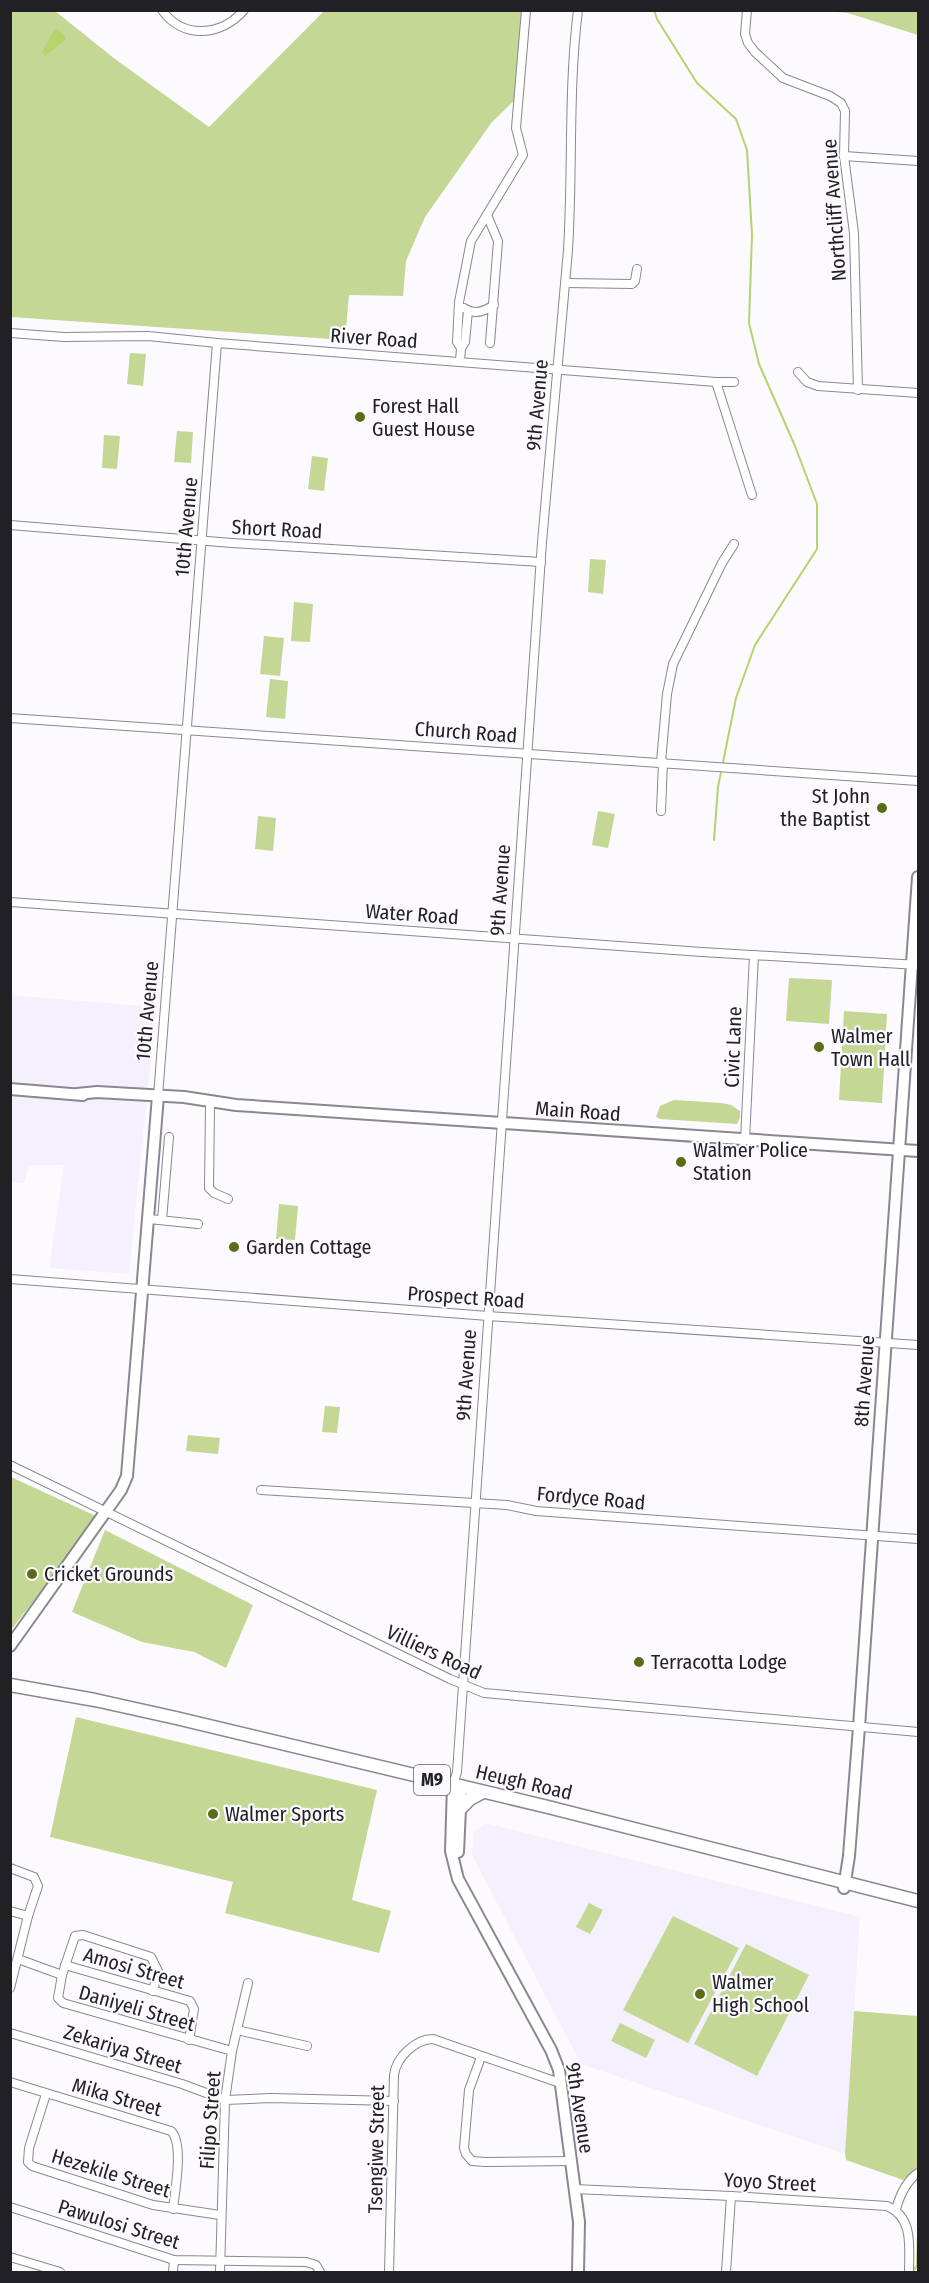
<svg xmlns="http://www.w3.org/2000/svg" width="929" height="2283" viewBox="0 0 929 2283" font-family="'Fira Sans Condensed',sans-serif">
<style>
.built{fill:#f5f0fd}
.green{fill:#c4d795}
.water{fill:#b8d26e}
.lines{fill:none;stroke-linecap:round;stroke-linejoin:round}
.stream{stroke:#b8d26e;stroke-width:2}
.street-casing{stroke:#8a878f;stroke-width:10}
.secondary-casing{stroke:#8a878f;stroke-width:14}
.primary-casing{stroke:#8a878f;stroke-width:15}
.street{stroke:#fff;stroke-width:8}
.secondary{stroke:#fff;stroke-width:10}
.primary{stroke:#fff;stroke-width:12}
.poi-dot{fill:#5a6c18;stroke:#fcfafe;stroke-width:2}
.labels{text-anchor:middle;stroke-width:4.5;stroke-linejoin:round;paint-order:stroke}
.shield{fill:#fcfafe;stroke:#636165;stroke-width:1.5}
.shield-label{font-size:18px;font-weight:bold;fill:#212024}
.street-label{font-size:20px;fill:#212024;stroke:#fcfafe}
.poi-label{font-size:20px;fill:#212024;stroke:#fcfafe;text-anchor:start}
</style>
<rect width="100%" height="100%" fill="#fcfafe"/>
<!-- built -->
<g class="built">
<polygon points="10,995 156,1007 129,1274 49,1268 64,1165 29,1165 24,1183 11,1182"/>
<polygon points="486,1823 860,1917 845,2154 581,2064 472,1855 474,1832"/>
</g>
<!-- green -->
<g class="green">
<polygon points="11,11 55,11 115,59 209,127 324,11 526,11 518,97 492,122 425,217 406,261 403,296 349,295 345,340 11,317"/>
<polygon points="824,11 918,11 918,35 848,13"/>
<polygon points="130,353 146,354 143,386 127,384"/>
<polygon points="177,431 193,432 191,463 174,462"/>
<polygon points="104,435 120,436 117,469 102,468"/>
<polygon points="312,456 328,458 324,491 308,489"/>
<polygon points="590,559 606,560 603,594 588,592"/>
<polygon points="294,602 313,604 310,642 291,641"/>
<polygon points="264,636 284,638 280,676 260,674"/>
<polygon points="270,679 288,681 285,719 266,717"/>
<polygon points="598,811 615,814 608,848 592,845"/>
<polygon points="258,816 276,818 273,851 255,849"/>
<polygon points="789,978 832,980 829,1024 786,1021"/>
<polygon points="844,1011 887,1014 882,1103 839,1100"/>
<polygon points="674,1100 722,1103 731,1105 740,1111 740,1118 737,1124 660,1119 656,1117 660,1106"/>
<polygon points="279,1204 298,1206 295,1240 276,1239"/>
<polygon points="325,1406 340,1407 337,1433 322,1432"/>
<polygon points="188,1435 220,1438 218,1454 186,1451"/>
<polygon points="11,1477 98,1517 11,1630"/>
<polygon points="105,1530 253,1605 226,1668 194,1652 142,1642 72,1612"/>
<polygon points="76,1717 377,1790 352,1900 391,1911 379,1953 225,1913 233,1882 50,1837"/>
<polygon points="589,1903 603,1910 590,1934 576,1927"/>
<polygon points="673,1916 739,1948 688,2043 623,2010"/>
<polygon points="746,1944 809,1975 757,2076 694,2044"/>
<polygon points="854,2011 918,2016 918,2168 903,2180 846,2160 845,2154"/>
<polygon points="620,2023 655,2040 646,2058 611,2041"/>
</g>
<!-- water -->
<path class="water" d="M57 29 65 36V40L45 56 42 52C47 45 50 33 57 29Z"/>
<g class="lines">
<!-- stream -->
<g class="stream">
<polyline points="654,10 657,19 697,83 736,119 747,150 752,235 749,323 759,364 795,446 817,504 817,549 755,645 736,698 718,787 714,840"/>
<polyline points="912,2271 917,2266 918,2233"/>
</g>
<defs>
<g id="street">
<path d="M162 10C183 40 222 36 244 10"/>
<polyline points="747,10 745,34 748,43 755,52 783,78 830,96 841,103 845,111 844,156 854,233 858,390"/>
<polyline points="844,156 918,161"/>
<polyline points="487,215 498,241 490,343"/>
<polyline points="566,283 632,284 635,281 637,269"/>
<path d="M464 308C474 316 485 311 494 305"/>
<polyline points="10,333 64,337 148,336 217,343 716,382 734,382"/>
<polyline points="461,348 457,342 459,302 471,241 523,155 516,128 526,10"/>
<polyline points="460,361 461,348 465,342 468,311"/>
<polyline points="798,372 807,382 818,386 918,393"/>
<polyline points="716,382 752,495"/>
<polyline points="10,525 232,543 541,562"/>
<polyline points="10,718 918,781"/>
<polyline points="661,762 667,694 673,664 722,563 734,544"/>
<polyline points="661,811 663,762"/>
<polyline points="10,902 702,952 918,965"/>
<polyline points="158,1096 217,343"/>
<polyline points="210,1105 209,1188 214,1193 228,1199"/>
<polyline points="745,1140 754,955"/>
<polyline points="149,1219 198,1224"/>
<polyline points="162,1220 169,1137"/>
<polyline points="10,1279 488,1316 918,1345"/>
<polyline points="10,1465 450,1679 484,1693 918,1732"/>
<polyline points="261,1490 507,1505 536,1511 918,1539"/>
<path d="M453 1785 457 1772 463 1685 542 542 568 250C573 170 568 90 578 10"/>
<polyline points="10,1868 34,1877 38,1886 28,1916 10,1988"/>
<polyline points="10,1911 28,1916"/>
<polyline points="18,1959 62,1975"/>
<polyline points="65,1965 190,2001 194,2009 189,2040"/>
<polyline points="153,1991 158,1971 151,1957 83,1935 75,1936 62,1975 58,1998 63,2003 232,2051"/>
<polyline points="237,2030 307,2046"/>
<polyline points="10,2033 182,2084 225,2100 271,2098 394,2101"/>
<polyline points="481,2057 469,2090 464,2148 466,2154 472,2161 485,2162 571,2161"/>
<path d="M10 2082 171 2131C184 2143 175 2191 173 2209"/>
<polyline points="46,2094 29,2148 28,2162 32,2166 153,2205 220,2215"/>
<path d="M574 2189 731 2196 887 2206C914 2217 909 2248 909 2272"/>
<polyline points="10,2207 174,2260 306,2262 316,2265 320,2272"/>
<path d="M896 2209C900 2195 906 2181 918 2173"/>
<polyline points="10,2257 60,2272"/>
<polyline points="173,2272 174,2260"/>
<polyline points="220,2272 225,2100 232,2051 248,1983"/>
<path d="M389 2272 394 2075C396 2058 415 2039 433 2039L560 2083"/>
<polyline points="726,2272 731,2196"/>
</g>
<g id="secondary">
<polyline points="10,1089 83,1095"/>
<polyline points="77,1094 97,1092 184,1097 236,1105 918,1151"/>
<polyline points="10,1646 121,1490 127,1476 158,1096"/>
<polyline points="453,1785 451,1851 458,1879 551,2050 559,2070 579,2222 578,2272"/>
<polyline points="458,1852 461,1787"/>
<polyline points="844,1888 849,1856 859,1727 918,877"/>
</g>
<g id="primary">
<polyline points="10,1685 95,1700 176,1718 548,1807 918,1901"/>
<polyline points="460,1809 470,1799 483,1792"/>
</g>
</defs>
<!-- street casing -->
<use href="#street" class="street-casing"/>
<!-- secondary casing -->
<use href="#secondary" class="secondary-casing"/>
<!-- primary casing -->
<use href="#primary" class="primary-casing"/>
<!-- street -->
<use href="#street" class="street"/>
<!-- secondary -->
<use href="#secondary" class="secondary"/>
<!-- primary -->
<use href="#primary" class="primary"/>
</g>
<!-- markers -->
<g class="poi-dot">
<circle cx="360" cy="417" r="6"/>
<circle cx="882" cy="808" r="6"/>
<circle cx="819" cy="1047" r="6"/>
<circle cx="681" cy="1162" r="6"/>
<circle cx="234" cy="1247" r="6"/>
<circle cx="32" cy="1574" r="6"/>
<circle cx="639" cy="1662" r="6"/>
<circle cx="213" cy="1814" r="6"/>
<circle cx="700" cy="1994" r="6"/>
</g>
<g class="labels">
<!-- shield labels -->
<rect class="shield" x="414" y="1765" width="36" height="30" rx="4.5"/>
<g class="shield-label">
<text x="432" y="1786">M9</text>
</g>
<!-- street labels -->
<g class="street-label">
<text transform="translate(834 210) rotate(-94)" y="7">Northcliff Avenue</text>
<text transform="translate(374 338) rotate(4)" y="7">River Road</text>
<text transform="translate(537 405) rotate(-85)" y="7">9th Avenue</text>
<text transform="translate(186 527) rotate(-85)" y="7">10th Avenue</text>
<text transform="translate(277 529) rotate(3)" y="7">Short Road</text>
<text transform="translate(466 732) rotate(4)" y="7">Church Road</text>
<text transform="translate(500 890) rotate(-86)" y="7">9th Avenue</text>
<text transform="translate(412 914) rotate(4)" y="7">Water Road</text>
<text transform="translate(147 1011) rotate(-85)" y="7">10th Avenue</text>
<text transform="translate(733 1047) rotate(-88)" y="7">Civic Lane</text>
<text transform="translate(578 1111) rotate(4)" y="7">Main Road</text>
<text transform="translate(466 1297) rotate(4)" y="7">Prospect Road</text>
<text transform="translate(466 1375) rotate(-86)" y="7">9th Avenue</text>
<text transform="translate(864 1381) rotate(-86)" y="7">8th Avenue</text>
<text transform="translate(591 1498) rotate(5)" y="7">Fordyce Road</text>
<text transform="translate(434 1652) rotate(25)" y="7">Villiers Road</text>
<text transform="translate(524 1782) rotate(13)" y="7">Heugh Road</text>
<text transform="translate(134 1968) rotate(16)" y="7">Amosi Street</text>
<text transform="translate(137 2008) rotate(16)" y="7">Daniyeli Street</text>
<text transform="translate(123 2049) rotate(17)" y="7">Zekariya Street</text>
<text transform="translate(117 2097) rotate(16)" y="7">Mika Street</text>
<text transform="translate(580 2108) rotate(81)" y="7">9th Avenue</text>
<text transform="translate(210 2120) rotate(-86)" y="7">Filipo Street</text>
<text transform="translate(376 2149) rotate(-89)" y="7">Tsengiwe Street</text>
<text transform="translate(111 2173) rotate(17)" y="7">Hezekile Street</text>
<text transform="translate(770 2182) rotate(3)" y="7">Yoyo Street</text>
<text transform="translate(119 2224) rotate(17)" y="7">Pawulosi Street</text>
</g>
<!-- poi labels -->
<g class="poi-label">
<text x="372" y="413">Forest Hall<tspan x="372" dy="23">Guest House</tspan></text>
<text x="870" y="803" text-anchor="end">St John<tspan x="870" dy="23">the Baptist</tspan></text>
<text x="831" y="1043">Walmer<tspan x="831" dy="23">Town Hall</tspan></text>
<text x="693" y="1157">Walmer Police<tspan x="693" dy="23">Station</tspan></text>
<text x="246" y="1254">Garden Cottage</text>
<text x="44" y="1581">Cricket Grounds</text>
<text x="651" y="1669">Terracotta Lodge</text>
<text x="225" y="1821">Walmer Sports</text>
<text x="712" y="1989">Walmer<tspan x="712" dy="23">High School</tspan></text>
</g>
</g>
<!-- border -->
<rect width="929" height="2283" fill="none" stroke="#212024" stroke-width="24"/>
</svg>
